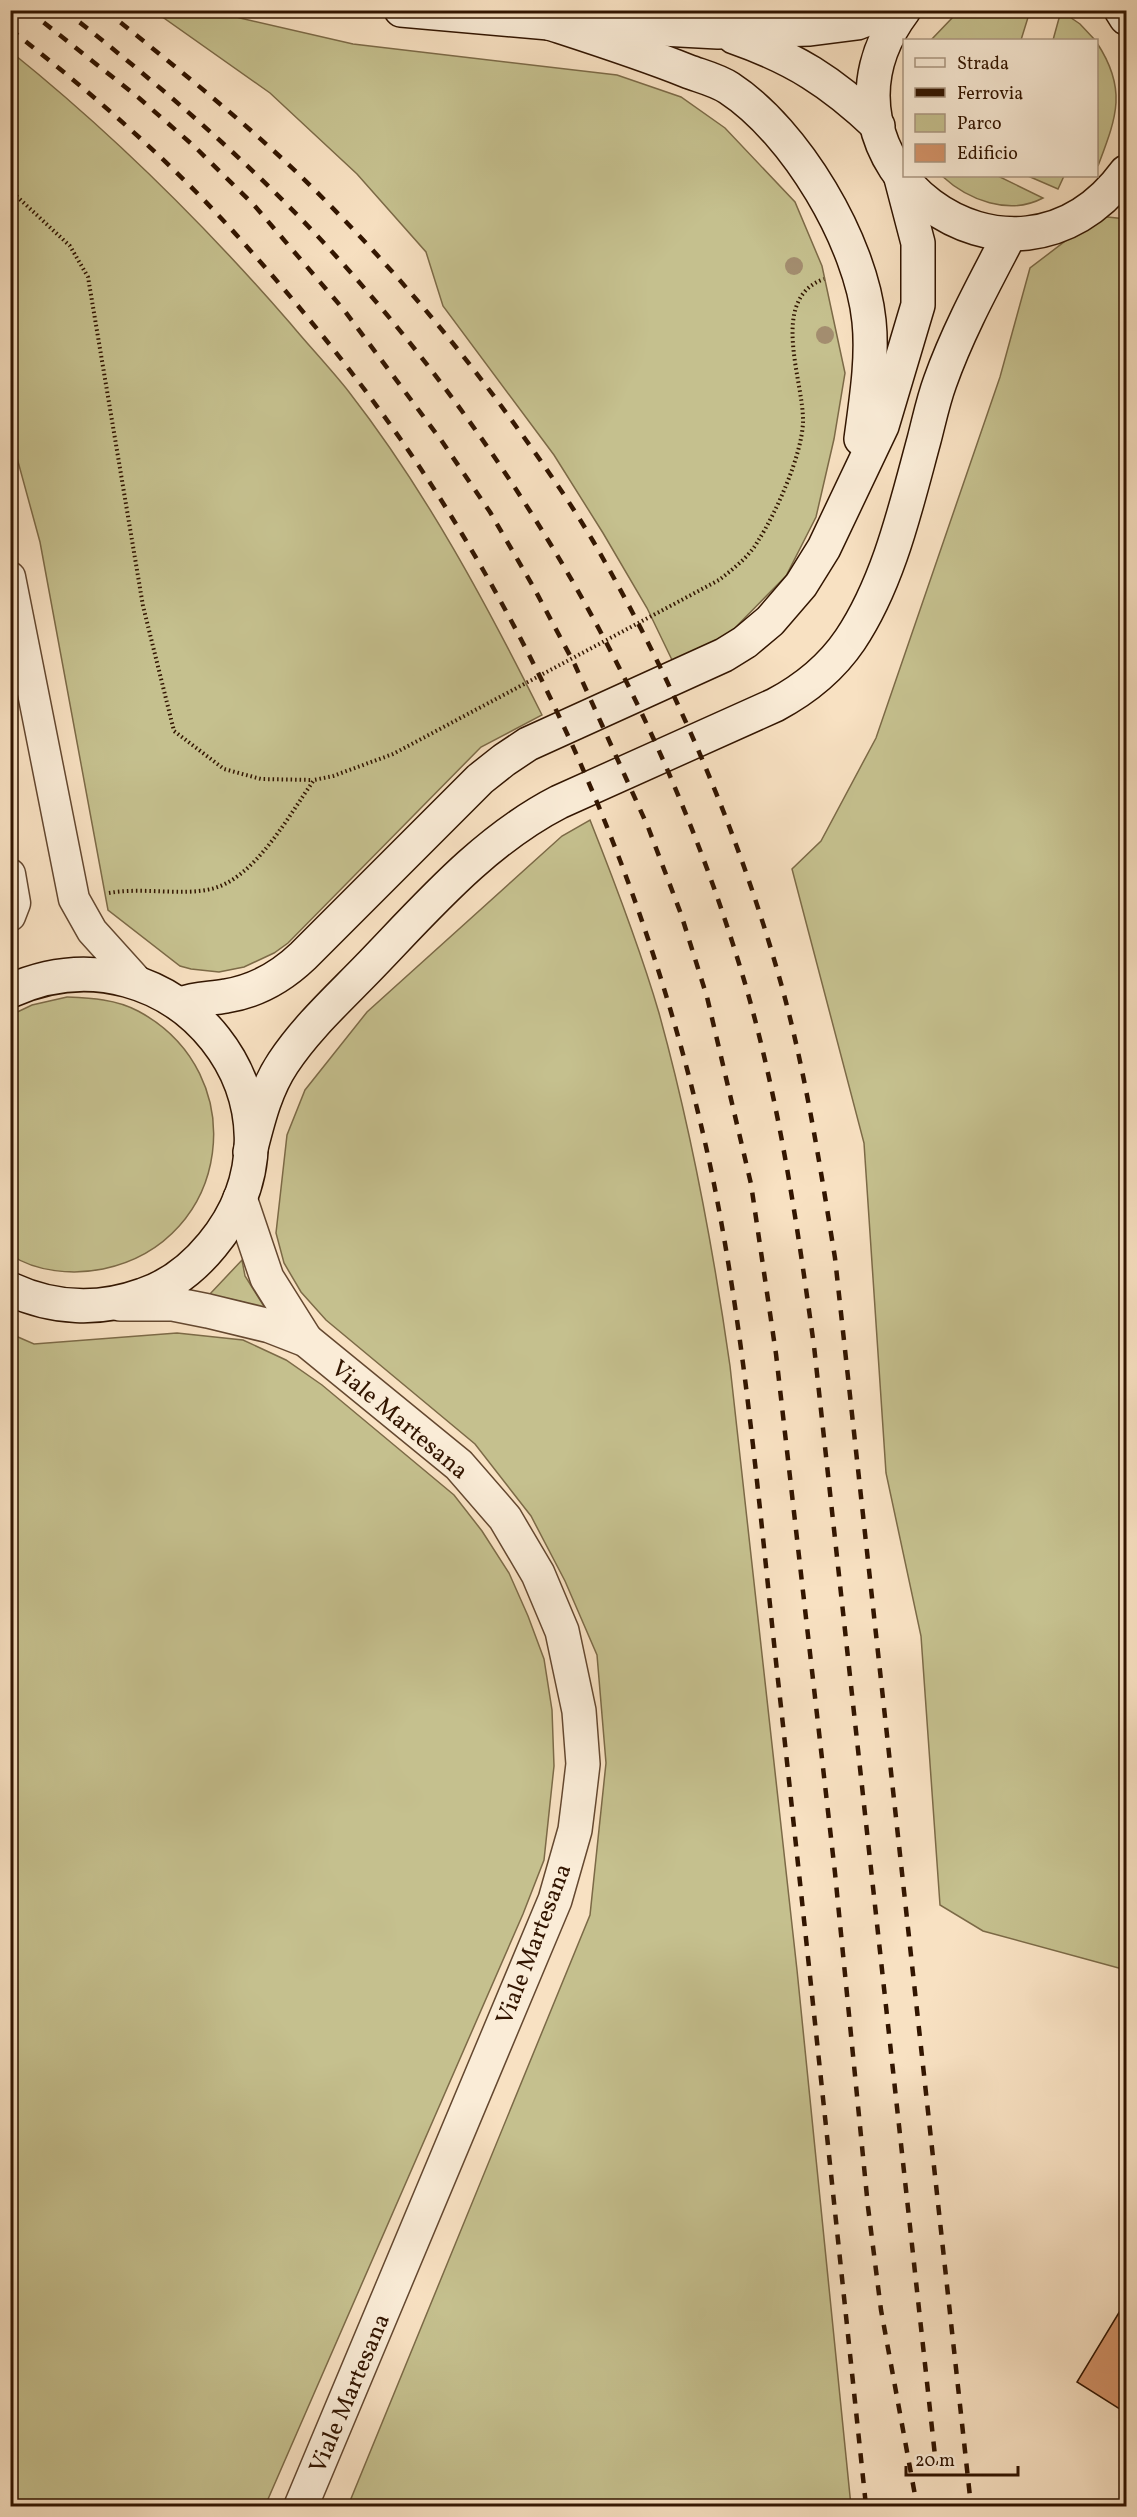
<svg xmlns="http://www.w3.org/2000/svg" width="1137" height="2517" viewBox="0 0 1137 2517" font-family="Vollkorn,serif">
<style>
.green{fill:#c5c08e;stroke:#7c6a47;stroke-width:1.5}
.building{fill:#d49369;stroke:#321500;stroke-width:1.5}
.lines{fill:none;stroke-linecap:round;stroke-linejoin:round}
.minor-casing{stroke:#644830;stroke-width:33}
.tertiary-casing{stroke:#644830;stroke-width:36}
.secondary-casing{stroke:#321500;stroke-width:36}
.path{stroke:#321500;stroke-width:4;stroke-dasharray:1.5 3;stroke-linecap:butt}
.minor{stroke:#faecd7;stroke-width:30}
.tertiary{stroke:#faecd7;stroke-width:33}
.secondary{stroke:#faecd7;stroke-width:33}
.rail{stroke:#321500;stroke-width:4.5;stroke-dasharray:10 10;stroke-linecap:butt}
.tree{fill:#a38d6f}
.labels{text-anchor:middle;stroke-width:5;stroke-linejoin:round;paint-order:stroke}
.street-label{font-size:24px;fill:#321500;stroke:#faecd7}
</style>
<rect width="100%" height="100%" fill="#f8e1c2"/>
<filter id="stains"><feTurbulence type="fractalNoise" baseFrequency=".00333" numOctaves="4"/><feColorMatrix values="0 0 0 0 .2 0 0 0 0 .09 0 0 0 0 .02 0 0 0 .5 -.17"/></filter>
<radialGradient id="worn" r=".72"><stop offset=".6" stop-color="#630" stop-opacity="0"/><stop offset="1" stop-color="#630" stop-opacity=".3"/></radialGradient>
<!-- green -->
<g class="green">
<polygon points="154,11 215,11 240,18 353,44 617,75 681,97 725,128 795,202 822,266 845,373 834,439 816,517 786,576 730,633 674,664 647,608 603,533 554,455 443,306 426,252 357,174 270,93"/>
<polygon points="966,11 966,10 1030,11 1021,40 931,40 955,15"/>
<polygon points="1061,11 1080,24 1095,40 1053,40"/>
<path d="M1097 43C1128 90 1116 118 1098 166Z"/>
<path d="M10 51C112 133 204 224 290 323 309 346 330 368 349 392 426 491 486 603 542 715L481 747 288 943 274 953 244 967 219 972 191 969 180 966 108 910 40 542 11 436Z"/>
<path d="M942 176H998L1043 198C1009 216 968 200 942 176Z"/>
<polygon points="1028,176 1064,176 1058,189"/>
<polygon points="1098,216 1126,219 1126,1970 983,1931 940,1905 921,1636 886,1473 864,1143 792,869 821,841 876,738 1000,377 1030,268"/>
<path d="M590 820C615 883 640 948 659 1013 691 1129 713 1247 730 1366L797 1970 851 2506H348L590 1915 606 1763 597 1655 565 1581 531 1516 475 1444 326 1320 301 1292 284 1263 276 1233 287 1135 305 1090 367 1012 562 836Z"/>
<path d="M67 997C91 998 116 999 138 1011 254 1073 232 1242 103 1269 73 1275 36 1272 11 1255V1015L32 1005Z"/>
<polygon points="242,1260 245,1276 267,1311 243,1302 209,1295"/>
<polygon points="177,1333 243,1340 286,1360 322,1385 454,1495 482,1531 509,1573 528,1616 544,1659 552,1710 554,1766 544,1860 523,1914 265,2506 11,2506 11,1334 34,1344"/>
</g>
<!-- building -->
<polygon class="building" points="1126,2301 1126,2413 1077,2382"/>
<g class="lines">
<defs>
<g id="minor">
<polyline points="10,577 74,899 92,931 138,982"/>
<polyline points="10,874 15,903 10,916"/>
</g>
<g id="tertiary">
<polyline points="240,1198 267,1278 306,1340"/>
<polyline points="120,1304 173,1304 208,1311 270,1326 306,1340 459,1465 505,1518 538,1574 562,1631 579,1711 583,1764 579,1798 575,1830 555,1900 301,2506"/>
</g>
<g id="secondary">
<polyline points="401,10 549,23 718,32 810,29 857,23 891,10"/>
<path d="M904 10C792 159 1012 327 1126 172"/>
<polyline points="1121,10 1126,18"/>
<path d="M549 23C595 38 642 53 687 71 700 76 717 80 729 88 796 132 861 242 869 321 873 359 866 401 861 439"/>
<path d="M734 37C794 58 832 82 878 126"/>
<path d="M10 991C175 917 325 1108 212 1245 194 1267 170 1286 143 1295 99 1311 53 1309 10 1289"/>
<path d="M181 1004C196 998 210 999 226 996 257 991 281 977 303 956L480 779 504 760 528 744 724 655 745 642 770 621 801 585 824 548 882 426 918 305V243L901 178"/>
<path d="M250 1152C258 1121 265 1090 283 1063 306 1028 339 998 368 968 426 908 483 841 559 802L775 705C805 689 831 668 850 640 889 582 906 506 924 440 929 421 933 401 940 382 958 331 985 282 1010 234"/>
</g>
</defs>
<!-- minor casing -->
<use href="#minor" class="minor-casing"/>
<!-- tertiary casing -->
<use href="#tertiary" class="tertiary-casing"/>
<!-- secondary casing -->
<use href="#secondary" class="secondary-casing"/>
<!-- path -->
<g class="path">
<polyline points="10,190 70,246 88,277 143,606 174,731 224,769 261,779 313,780"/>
<path d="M109 893C143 887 182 896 211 889 255 879 289 815 314 780L333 776 393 754 719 580C733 569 749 557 758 541 776 513 802 455 803 422 804 381 768 299 824 279"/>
</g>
<!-- minor -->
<use href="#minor" class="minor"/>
<!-- tertiary -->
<use href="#tertiary" class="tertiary"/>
<!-- secondary -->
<use href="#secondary" class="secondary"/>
<!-- rail -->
<g class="rail">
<polyline points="28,10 139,98 195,147 254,205 344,310 441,440 490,512 534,588 575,665 648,827 681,914 707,997 751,1184 776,1354 835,1873 868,2207 881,2310 917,2506"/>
<path d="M64 10C156 82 245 158 324 243 517 452 663 707 744 980 779 1099 797 1223 814 1346L936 2465"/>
<path d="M105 10C167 60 230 110 288 164 373 245 450 334 518 429 544 465 570 502 593 541 670 674 733 818 776 966 804 1061 819 1160 835 1258L971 2506"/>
<path d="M10 29C89 91 165 156 232 230 317 324 397 425 462 534 581 732 666 953 713 1179 748 1353 761 1531 781 1707 810 1973 838 2240 866 2506"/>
</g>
</g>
<!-- trees -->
<g class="tree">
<circle cx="794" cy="266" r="9"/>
<circle cx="825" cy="335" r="9"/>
</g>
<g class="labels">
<!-- street labels -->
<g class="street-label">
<text transform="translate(400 1419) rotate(40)" y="8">Viale Martesana</text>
<text transform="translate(533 1944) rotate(-69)" y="8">Viale Martesana</text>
<text transform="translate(349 2393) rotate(-67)" y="8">Viale Martesana</text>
</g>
</g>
<!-- margin -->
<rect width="1137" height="2517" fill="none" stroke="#f8e1c2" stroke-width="36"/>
<rect x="12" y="12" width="1113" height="2493" fill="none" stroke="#321500" stroke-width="3"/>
<rect x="18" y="18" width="1101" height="2481" fill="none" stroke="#321500" stroke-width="1.5"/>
<!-- legend -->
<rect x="903" y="39" width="195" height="138" fill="#faecd7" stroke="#aa9681" stroke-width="1.5"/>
<rect x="915" y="58" width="30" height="9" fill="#faecd7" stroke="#aa9681" stroke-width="1.5"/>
<text x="957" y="69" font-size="18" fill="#321500">Strada</text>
<rect x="915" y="88" width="30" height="9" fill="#321500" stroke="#aa9681" stroke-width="1.5"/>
<text x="957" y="99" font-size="18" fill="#321500">Ferrovia</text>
<rect x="915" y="114" width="30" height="18" fill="#c5c08e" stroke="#aa9681" stroke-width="1.5"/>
<text x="957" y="129" font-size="18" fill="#321500">Parco</text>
<rect x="915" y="144" width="30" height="18" fill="#d49369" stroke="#aa9681" stroke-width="1.5"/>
<text x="957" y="159" font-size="18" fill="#321500">Edificio</text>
<!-- scale -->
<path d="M906 2466v9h112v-9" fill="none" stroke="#321500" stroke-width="3"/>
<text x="915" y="2466" font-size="18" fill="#321500" stroke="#faecd7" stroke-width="4.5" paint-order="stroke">20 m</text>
<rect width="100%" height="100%" filter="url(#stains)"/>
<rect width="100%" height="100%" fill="url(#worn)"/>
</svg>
